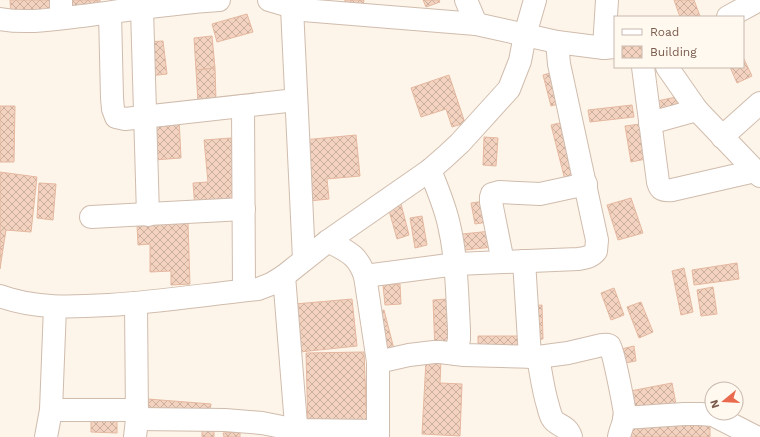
<svg xmlns="http://www.w3.org/2000/svg" width="760" height="437" viewBox="0 0 760 437" font-family="'Work Sans',sans-serif">
<style>
.building{fill:url(#building-cross-hatch);stroke:#e6b8a0}
.lines{fill:none;stroke-linecap:round;stroke-linejoin:round}
.minor-casing{stroke:#d0bcad;stroke-width:24}
.minor{stroke:#fff;stroke-width:22}
</style>
<defs>
<pattern id="building-cross-hatch" width="8" height="8" patternUnits="userSpaceOnUse"><rect width="8" height="8" fill="#f3d3c0"/><path d="M0 0l8 8M0 8l8-8" fill="none" stroke="#caae9e"/></pattern>
</defs>
<rect width="100%" height="100%" fill="#fdf5e9"/>
<!-- building -->
<g class="building">
<polygon points="10,0 57,0 58,15 11,17"/>
<polygon points="64,0 100,0 100,11 65,12"/>
<polygon points="345,0 364,0 362,11 344,9"/>
<polygon points="423,0 439,0 440,2 426,7"/>
<polygon points="674,0 694,0 700,16 680,17"/>
<polygon points="247,14 253,32 217,42 212,24"/>
<polygon points="212,36 215,68 196,70 194,38"/>
<polygon points="163,41 167,74 149,76 145,42"/>
<polygon points="743,57 752,76 737,83 730,67 743,67"/>
<polygon points="215,68 216,101 198,102 196,70"/>
<polygon points="554,72 562,103 551,106 543,75"/>
<polygon points="449,75 465,123 452,127 446,109 421,117 411,88"/>
<polygon points="676,97 679,113 652,119 648,103"/>
<polygon points="632,105 634,117 590,122 588,110"/>
<polygon points="0,106 15,106 14,162 0,162"/>
<polygon points="179,118 181,158 154,160 152,120"/>
<polygon points="564,122 580,185 567,188 551,125"/>
<polygon points="640,124 646,159 631,162 625,126"/>
<polygon points="356,135 360,176 327,179 329,199 309,201 303,140"/>
<polygon points="484,137 498,138 496,166 483,165"/>
<polygon points="231,138 238,204 195,209 193,183 208,182 204,140"/>
<polygon points="0,172 37,177 31,232 6,230 3,249 0,248"/>
<polygon points="39,183 56,184 53,220 37,218"/>
<polygon points="631,198 643,233 618,240 607,205"/>
<polygon points="485,201 488,222 475,224 471,203"/>
<polygon points="401,204 409,235 397,239 388,207"/>
<polygon points="422,216 427,245 415,248 410,218"/>
<polygon points="188,223 190,284 171,285 171,271 150,272 150,244 138,245 137,224"/>
<polygon points="491,231 493,247 455,251 453,235"/>
<polygon points="0,248 3,249 0,269"/>
<polygon points="737,263 739,279 694,285 692,270"/>
<polygon points="684,268 693,312 681,315 672,271"/>
<polygon points="400,284 401,304 385,305 383,285"/>
<polygon points="713,287 717,314 701,316 697,290"/>
<polygon points="614,288 624,315 611,320 601,293"/>
<polygon points="352,299 357,346 300,352 295,304"/>
<polygon points="447,299 449,350 435,351 433,300"/>
<polygon points="641,302 653,332 639,338 627,307"/>
<polygon points="542,305 543,339 530,340 529,306"/>
<polygon points="384,310 395,353 382,356 371,313"/>
<polygon points="478,336 523,336 523,352 478,353"/>
<polygon points="634,346 636,361 619,364 617,350"/>
<polygon points="364,352 367,426 308,427 306,353"/>
<polygon points="426,360 441,360 440,383 462,384 460,436 422,434"/>
<polygon points="672,383 676,404 628,412 625,392"/>
<polygon points="148,399 211,404 209,418 147,413"/>
<polygon points="91,419 117,420 117,433 91,432"/>
<polygon points="710,424 710,437 622,437 622,427"/>
<rect x="202" y="428" width="12" height="9"/>
<polygon points="240,432 240,437 224,437 223,433"/>
</g>
<g class="lines">
<defs>
<g id="minor">
<polyline points="61,0 61,18"/>
<polyline points="269,0 303,10 476,24 557,42 604,48 615,47"/>
<polyline points="466,0 476,24"/>
<polyline points="292,8 304,259"/>
<polyline points="142,9 148,215"/>
<polyline points="110,13 112,98 113,109 116,117 125,119 296,100"/>
<polyline points="728,17 759,0"/>
<path d="M0 19C27 24 55 19 82 16 128 10 173 3 219 0"/>
<polyline points="604,48 607,0"/>
<path d="M643 67 658 182C660 190 663 191 672 190L755 171 760 172"/>
<polyline points="667,67 697,110 760,176"/>
<polyline points="243,106 244,290"/>
<polyline points="650,123 697,110"/>
<polyline points="722,137 760,103"/>
<path d="M430 170C437 188 445 206 449 225 457 259 457 295 459 329V339L456 354"/>
<polyline points="91,217 244,209"/>
<path d="M328 241C348 252 357 254 365 276L378 362V437"/>
<polyline points="524,261 530,357"/>
<polyline points="503,262 491,202 491,197 492,194 499,192 540,194 586,184"/>
<polyline points="284,276 297,437"/>
<path d="M365 276 456 264 578 259C586 258 591 257 596 251L597 240 559 64 557 42"/>
<path d="M0 296C35 309 72 307 109 305 159 302 209 294 258 289L271 284 284 276 328 241 430 170 446 156 460 143 509 89 520 61 525 35 535 0"/>
<path d="M538 357C541 373 543 390 548 406 549 410 550 414 552 418 557 427 567 424 571 437"/>
<path d="M378 362 409 355 434 352H440L464 355 538 357 568 353 602 345C604 345 608 344 610 346 613 349 625 410 625 416 624 423 620 431 619 437"/>
<polyline points="51,410 137,410"/>
<polyline points="624,418 684,414 700,414 713,415 756,437"/>
<polyline points="137,419 225,420 262,423 297,430 378,431"/>
<polyline points="46,437 51,410 55,307"/>
<polyline points="135,437 137,419 136,303"/>
</g>
</defs>
<!-- minor casing -->
<use href="#minor" class="minor-casing"/>
<!-- minor -->
<use href="#minor" class="minor"/>
</g>
<!-- legend -->
<rect x="614" y="16" width="130" height="52" fill="#fff9f0" stroke="#c9b9ae"/>
<rect x="622" y="29" width="20" height="6" fill="#ffffff" stroke="#c9b9ae"/>
<text x="650" y="36" font-size="12" fill="#795a4b">Road</text>
<rect x="622" y="46" width="20" height="12" fill="url(#building-cross-hatch)" stroke="#c9b9ae"/>
<text x="650" y="56" font-size="12" fill="#795a4b">Building</text>
<!-- north arrow -->
<g transform="translate(724 401) rotate(252)"><circle r="19" fill="#fff9f0" stroke="#c9b9ae"/>
<path d="M0-3L7 15L0 10L-7 15Z" fill="#e96a4c"/>
<text y="-6" font-size="11" font-weight="bold" text-anchor="middle" fill="#795a4b">N</text>
</g>
</svg>
